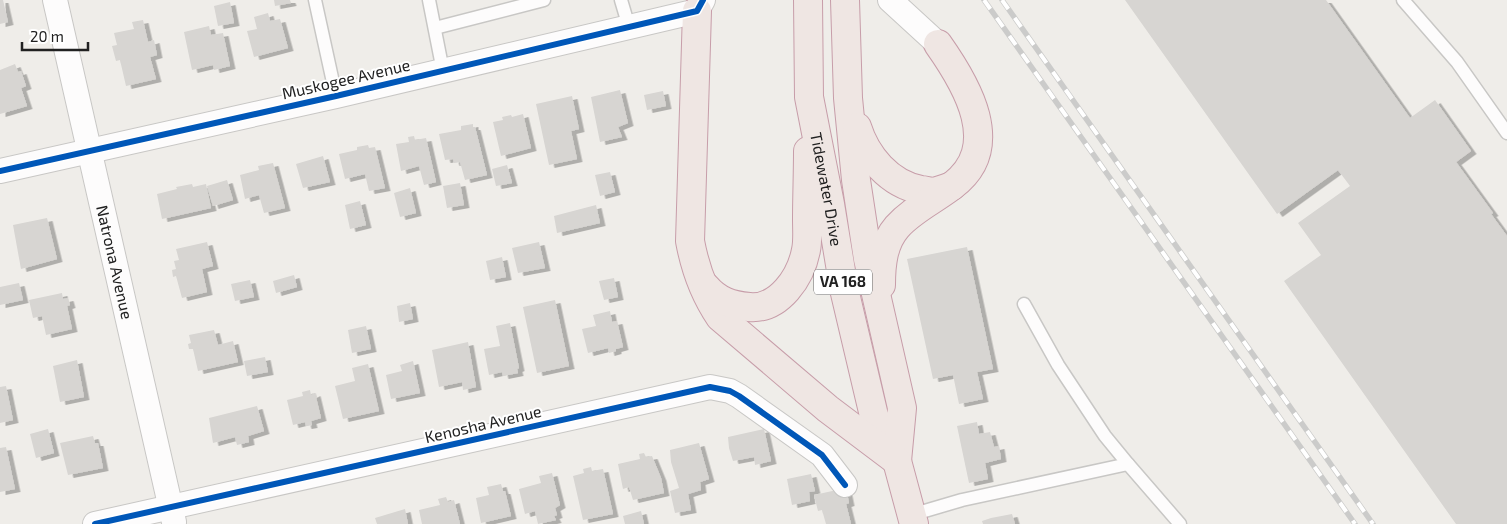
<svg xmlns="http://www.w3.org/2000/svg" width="1507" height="524" viewBox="0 0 1507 524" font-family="'Exo 2',sans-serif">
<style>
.building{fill:#d7d5d2;filter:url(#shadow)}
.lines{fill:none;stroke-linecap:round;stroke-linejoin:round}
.service-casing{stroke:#c8c7c5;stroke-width:15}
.minor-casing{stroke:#c8c7c5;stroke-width:26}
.trunk-casing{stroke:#c79da9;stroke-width:30}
.service{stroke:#fdfcfc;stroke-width:12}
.minor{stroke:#fdfcfc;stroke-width:24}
.trunk{stroke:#efe6e3;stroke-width:28}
.rail-casing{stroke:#cbcbca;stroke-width:5.5}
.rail{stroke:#fff;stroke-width:4;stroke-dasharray:11;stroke-linecap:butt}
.cycleway-casing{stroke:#fff;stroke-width:9}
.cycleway{stroke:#0057b8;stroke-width:6}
.labels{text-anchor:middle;stroke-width:4;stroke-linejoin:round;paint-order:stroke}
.shield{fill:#fff;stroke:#646464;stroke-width:1}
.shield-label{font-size:15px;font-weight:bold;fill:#212121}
.street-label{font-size:16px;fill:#212121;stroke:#fff}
</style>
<defs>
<filter id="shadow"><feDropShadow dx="5.5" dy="3" stdDeviation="0" flood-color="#0004"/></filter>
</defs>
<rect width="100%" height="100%" fill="#efede9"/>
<!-- building -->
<g class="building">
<polygon points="0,0 3,0 8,22 0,24"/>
<polygon points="274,0 290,0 291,3 275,6"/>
<polygon points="1125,0 1326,0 1410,118 1435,100 1471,151 1456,162 1493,213 1491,214 1507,236 1507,524 1456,524 1284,281 1321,255 1298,223 1350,186 1338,170 1277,214"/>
<polygon points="230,2 234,23 218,26 214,6"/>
<polygon points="268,13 270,21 280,19 288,48 254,57 247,31 257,29 254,17"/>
<polygon points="143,20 148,42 154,40 157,55 150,57 156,79 126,86 120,60 116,61 112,46 117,45 114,33 134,29 132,22"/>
<polygon points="209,26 211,35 223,33 230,66 214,70 213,65 192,70 184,32"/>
<polygon points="15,64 18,72 21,71 26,86 21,88 27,106 0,114 0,70"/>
<polygon points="620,90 628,123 618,127 622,137 600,142 591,97"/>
<polygon points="663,91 666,106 647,110 644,95"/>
<polygon points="572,96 579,129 571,131 577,159 549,165 536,104"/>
<polygon points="523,114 531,148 501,156 493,122 503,120 502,117 511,115 512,117"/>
<polygon points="473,124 473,127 475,127 487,175 465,180 460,162 454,163 453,159 445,160 439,134 461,130 461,126"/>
<polygon points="414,136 415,140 426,138 436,182 424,185 419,166 401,171 396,144 409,142 408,137"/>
<polygon points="368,145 369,148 375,147 385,188 369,191 365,174 345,179 339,154 357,150 357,147"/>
<polygon points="323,156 330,182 303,188 296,164"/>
<polygon points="273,163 285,208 264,213 259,195 245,199 240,175 259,170 258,166"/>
<polygon points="507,165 512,183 496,186 492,169"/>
<polygon points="610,172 615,192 600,196 595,175"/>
<polygon points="227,180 233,200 213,206 207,186"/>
<polygon points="460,183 464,205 447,208 443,186"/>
<polygon points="192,184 193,187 206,184 211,208 162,219 157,194 177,189 176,187"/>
<polygon points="410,188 416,213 400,217 394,193"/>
<polygon points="360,201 366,225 350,229 345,205"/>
<polygon points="596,205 600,223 557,233 554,216"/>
<polygon points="47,218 57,259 21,269 13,225"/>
<polygon points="207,242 213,266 202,269 207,292 182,298 176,276 173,277 172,270 176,269 174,261 179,260 176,249"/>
<polygon points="539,242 545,268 518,273 512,248"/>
<polygon points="967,247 993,369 977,372 983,399 959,404 953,375 933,379 907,259"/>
<polygon points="502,257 506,277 490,280 486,261"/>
<polygon points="294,275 297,287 276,293 273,281"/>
<polygon points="614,278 618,297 604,300 599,281"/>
<polygon points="250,280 254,297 235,301 231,284"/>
<polygon points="19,283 23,300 0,305 0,287"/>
<polygon points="62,293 63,299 68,298 70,305 67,306 72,329 46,335 42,316 33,318 29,300"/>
<polygon points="555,300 569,366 537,373 523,307"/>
<polygon points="410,303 413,319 399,322 397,306"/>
<polygon points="610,311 612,322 617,321 623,347 616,349 616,351 609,353 608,348 588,353 582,329 596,326 593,315"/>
<polygon points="510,323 519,368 517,369 518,373 503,376 502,372 489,375 484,349 500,346 496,326"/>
<polygon points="366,326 371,349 352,353 348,330"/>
<polygon points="214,330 218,345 233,341 238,362 198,371 193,349 189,349 188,344 191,343 189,335"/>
<polygon points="468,342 476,387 463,390 462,382 439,387 432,350"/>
<polygon points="265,357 268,372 247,376 244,361"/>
<polygon points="77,360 84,397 60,402 53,366"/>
<polygon points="413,361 420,393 391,399 386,375 402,371 400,365"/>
<polygon points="368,364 379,411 343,419 335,386 355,381 352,368"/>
<polygon points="6,386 13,420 0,423 0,387"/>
<polygon points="310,390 311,395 315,393 321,418 311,421 312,425 306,426 305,422 293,425 287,400 303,396 302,392"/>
<polygon points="257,406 264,431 248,436 249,442 237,445 235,437 213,443 209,418"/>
<polygon points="977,422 979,434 990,432 994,447 999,446 1001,459 985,463 988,479 969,483 957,426"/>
<polygon points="48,429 54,453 36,458 30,434"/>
<polygon points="764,429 771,461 755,465 754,457 733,461 729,448 728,437"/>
<polygon points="93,436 95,443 98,443 103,468 68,475 60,443"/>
<polygon points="699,443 709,479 700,482 701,490 688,494 691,510 675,513 670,491 679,488 671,462 670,450"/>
<polygon points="6,447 15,489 0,492 0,448"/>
<polygon points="644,453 646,457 652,456 661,478 664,493 633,500 629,487 623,489 618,464 640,459 639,454"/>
<polygon points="591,467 592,471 603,469 613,514 583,520 573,476 584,473 583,469"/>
<polygon points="552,473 560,505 555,508 557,515 554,516 556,520 538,524 535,511 525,514 519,489 541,483 539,476"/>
<polygon points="811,474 815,491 809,492 810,501 792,505 787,479"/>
<polygon points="501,484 503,491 505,491 511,516 481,523 476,498 489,495 487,487"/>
<polygon points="846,488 849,503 846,504 851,524 826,524 822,510 818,511 814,495"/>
<polygon points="446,497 448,502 454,500 460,524 422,524 419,510 440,505 438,499"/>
<polygon points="405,509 408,524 377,524 375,518"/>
<polygon points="641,511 644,524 625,524 623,516"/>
<polygon points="1012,514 1015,524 983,524 982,521 991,518"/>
</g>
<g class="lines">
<defs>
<g id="service">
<polyline points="315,0 336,96"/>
<polyline points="429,0 443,71"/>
<polyline points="621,0 629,27"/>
<polyline points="1403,0 1457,62 1507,133"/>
<polyline points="435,28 544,0"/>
<polyline points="1024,304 1058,365 1105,436 1128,464"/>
<polyline points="911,515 962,500 1128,464 1180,524"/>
</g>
<g id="minor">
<path id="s1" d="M55 0 174 522"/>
<polyline points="890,0 938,44"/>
<polyline points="0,171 336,96 697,11 703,0"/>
<polyline points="95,524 710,387 730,391 739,396 822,455 845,485"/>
</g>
<g id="trunk">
<path id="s2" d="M808 0 809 97 830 204 844 289 874 416 897 461 914 524"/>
<polyline points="845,0 848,98 856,180 868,259 902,408 897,461"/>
<path d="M697 11 690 241C695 268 705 295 720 317L828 409 897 461"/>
<path d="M857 127C866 156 889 184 921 190 925 190 930 192 933 192 939 191 946 188 952 186"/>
<path d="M881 285C881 265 883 243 897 227 912 210 934 200 952 186 1004 147 967 85 938 44"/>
<path d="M706 287C718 301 731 305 749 307 779 310 801 277 806 250 808 241 807 230 807 220 807 197 808 174 808 151"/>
</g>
</defs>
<!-- service casing -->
<use href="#service" class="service-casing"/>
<!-- minor casing -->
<use href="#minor" class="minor-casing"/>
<!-- trunk casing -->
<use href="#trunk" class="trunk-casing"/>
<!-- service -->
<use href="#service" class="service"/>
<!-- minor -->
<use href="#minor" class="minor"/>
<!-- trunk -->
<use href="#trunk" class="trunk"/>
<defs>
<g id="rail">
<polyline points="984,0 1355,524"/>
<polyline points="1002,0 1373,524"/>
</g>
</defs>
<!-- rail casing -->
<use href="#rail" class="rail-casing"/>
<!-- rail -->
<use href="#rail" class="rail"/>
<defs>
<g id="cycleway">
<polyline points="0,171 336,96 697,11 703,0"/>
<polyline points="95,524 710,387 730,391 739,396 822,455 845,485"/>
</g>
</defs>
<!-- cycleway casing -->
<use href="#cycleway" class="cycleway-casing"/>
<!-- cycleway -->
<use href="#cycleway" class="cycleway"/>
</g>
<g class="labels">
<!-- shield labels -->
<rect class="shield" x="814" y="269.5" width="58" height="25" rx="4"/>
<g class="shield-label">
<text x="843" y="287">VA 168</text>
</g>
<!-- street labels -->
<g class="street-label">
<text transform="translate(346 79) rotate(-13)" y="6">Muskogee Avenue</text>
<text dy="6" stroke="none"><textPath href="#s2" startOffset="191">Tidewater Drive</textPath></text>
<text dy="6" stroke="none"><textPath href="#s1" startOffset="269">Natrona Avenue</textPath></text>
<text transform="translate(483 424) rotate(-13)" y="6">Kenosha Avenue</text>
</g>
</g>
<!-- scale -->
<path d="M22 42v8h66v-8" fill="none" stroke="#212121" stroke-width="2.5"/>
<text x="30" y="42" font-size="15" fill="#212121" stroke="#ffffff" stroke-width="4" paint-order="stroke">20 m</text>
</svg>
